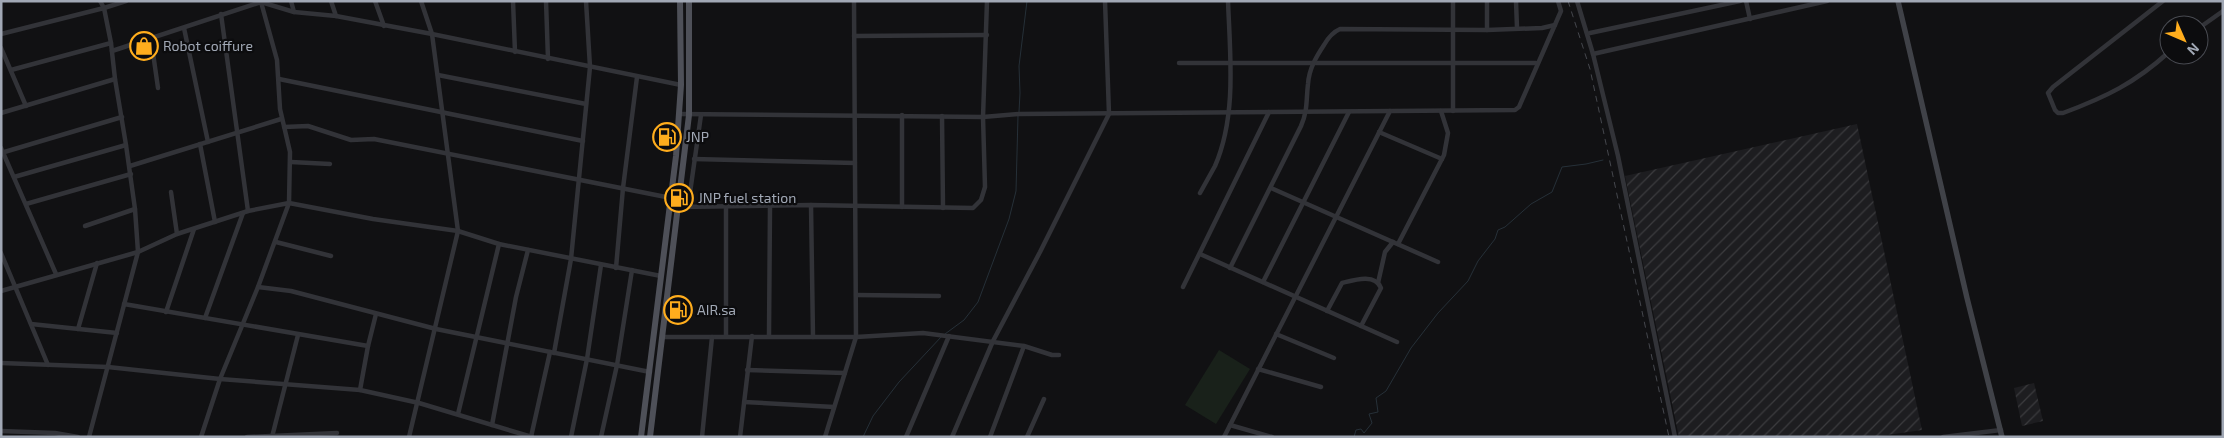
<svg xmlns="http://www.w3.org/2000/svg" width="2224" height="438" viewBox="0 0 2224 438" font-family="'Exo 2',sans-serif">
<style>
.industrial{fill:url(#industrial-furrows)}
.green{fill:#19211a}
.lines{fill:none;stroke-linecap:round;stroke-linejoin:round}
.stream{stroke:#263038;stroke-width:1}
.street{stroke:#323338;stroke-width:4.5}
.secondary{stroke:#404248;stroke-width:5.5}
.primary{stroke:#4e5058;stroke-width:6}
.rail{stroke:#45474d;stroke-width:1;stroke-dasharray:6 5;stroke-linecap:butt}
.labels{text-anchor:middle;stroke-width:4.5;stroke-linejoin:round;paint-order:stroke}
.poi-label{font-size:14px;fill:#a1a8b5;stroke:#0c0c0e;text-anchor:start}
</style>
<defs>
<pattern id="industrial-furrows" width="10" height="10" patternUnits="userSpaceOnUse" patternTransform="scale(1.25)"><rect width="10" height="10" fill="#1d1d20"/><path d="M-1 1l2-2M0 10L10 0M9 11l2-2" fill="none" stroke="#3b3b3e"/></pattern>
</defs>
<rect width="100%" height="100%" fill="#111113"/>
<!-- industrial -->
<g class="industrial">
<polygon points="1857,124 1922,430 1873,437 1679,437 1625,176"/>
<polygon points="2034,383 2043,421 2022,426 2014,388"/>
</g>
<!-- green -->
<polygon class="green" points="1219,350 1250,369 1216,424 1185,405"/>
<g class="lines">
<!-- stream -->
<g class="stream">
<polyline points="1019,112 1020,93 1019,66 1027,1"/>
<polyline points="945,334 964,320 978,302 1009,219 1016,191 1018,116"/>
<polyline points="863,437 873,416 899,382 942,336"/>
<polyline points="1354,437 1356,430 1361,429 1364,433 1372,423 1369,414 1378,412 1376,398 1386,391 1411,348 1438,313 1468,281 1478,261 1495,239 1498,230 1505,227 1531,204 1552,192 1562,167 1586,164 1603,160"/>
</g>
<!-- street -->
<g class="street">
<polyline points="291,1 294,12"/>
<polyline points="331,1 336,16"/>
<polyline points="375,1 384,26"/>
<polyline points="513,1 515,52"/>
<polyline points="546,1 548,59"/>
<polyline points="1453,1 1453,111"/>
<polyline points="1487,1 1487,30"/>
<polyline points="1516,1 1517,28"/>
<polyline points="1577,1 1593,54 1618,156 1675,437"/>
<polyline points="1746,1 1750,19"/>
<path d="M2163 1 2053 87 2048 93 2055 110 2058 113H2063C2106 97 2135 83 2169 52"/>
<polyline points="261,2 294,12 336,16 432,34 681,85"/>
<polyline points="221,14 248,211"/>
<polyline points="184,28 208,142"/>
<polyline points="2199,28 2223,11"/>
<polyline points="1590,33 1740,1"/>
<polyline points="1,34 104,8 126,1"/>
<polyline points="854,36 987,35"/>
<polyline points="151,39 158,88"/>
<polyline points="1,48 26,106"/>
<polyline points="112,51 261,2 277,60 280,109 290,152 289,203 258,287 220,379 201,437"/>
<polyline points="1593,54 1827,1"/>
<polyline points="1179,63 1536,63"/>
<polyline points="11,70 111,43"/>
<polyline points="438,75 586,104"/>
<polyline points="279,79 583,141"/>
<polyline points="1,113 115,79"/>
<polyline points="679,114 983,117 1019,114 1515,110 1519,107 1561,11 1558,1"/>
<polyline points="942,116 943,208"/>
<polyline points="284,127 308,126 351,140 374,139 671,198"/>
<polyline points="1379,132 1442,159"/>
<polyline points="200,144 215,222"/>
<polyline points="1,148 56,274"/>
<polyline points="1,153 122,117"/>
<polyline points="694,159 855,163"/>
<polyline points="291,162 330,164"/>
<polyline points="130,166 281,119"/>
<polyline points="14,177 126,145"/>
<polyline points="1271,188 1438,262"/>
<polyline points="171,192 177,234"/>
<path d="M1200 193C1205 184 1210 175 1215 166 1237 115 1230 55 1228 1"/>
<polyline points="26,204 131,174"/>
<polyline points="811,205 813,337"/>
<polyline points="726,206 726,336"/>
<polyline points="679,207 811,205 973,208 981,200 985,187 983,117 987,1"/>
<polyline points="688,207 701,115"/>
<polyline points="902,207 902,115"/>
<polyline points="85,226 135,209"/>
<polyline points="276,242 331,256"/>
<polyline points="1398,244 1444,155 1448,133 1441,111"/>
<polyline points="1,253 48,365"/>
<polyline points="1200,254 1397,342"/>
<polyline points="616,268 623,188 637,77"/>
<path d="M1230 268 1301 126C1308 110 1306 100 1308 84 1309 69 1316 57 1324 45 1328 38 1333 32 1340 29L1487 30 1542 28 1555 25"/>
<polyline points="1263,282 1349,112"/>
<polyline points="1378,283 1385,252 1393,242"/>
<polyline points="258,287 291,291 436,329 650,372"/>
<polyline points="1183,287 1269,112"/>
<polyline points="1,291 138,252 177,234 248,211 289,203 373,219 458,231 499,244 661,276"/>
<polyline points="856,295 939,296"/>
<polyline points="124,304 368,346"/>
<path d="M1327 311 1342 283C1354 280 1375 273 1381 288L1361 326"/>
<polyline points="166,312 194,229"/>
<polyline points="205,318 243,213"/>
<polyline points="31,324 117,333"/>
<polyline points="78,329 97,263"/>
<polyline points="1276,334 1334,358"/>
<polyline points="769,335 770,206"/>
<polyline points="662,337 856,337 923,333 1024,346 1052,355 1059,355"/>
<polyline points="554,353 571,259 590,67 586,1"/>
<polyline points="1,363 108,367 220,379 360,390 419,403 532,437"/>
<polyline points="1258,369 1321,387"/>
<polyline points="747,370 845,373"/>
<polyline points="360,390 368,346 376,314"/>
<polyline points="744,402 834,407"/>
<polyline points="458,414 499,244"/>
<polyline points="492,425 516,297 528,250"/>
<polyline points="1230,425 1272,437"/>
<polyline points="1,431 55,433 78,437"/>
<polyline points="89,437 138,252 135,209 126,145 115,79 111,43 104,8 100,1"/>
<polyline points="247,437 337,433"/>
<polyline points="272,437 298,335"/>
<polyline points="409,437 458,231 432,34 421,1"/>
<polyline points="531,437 550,352"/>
<polyline points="571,437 587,359 601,265"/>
<polyline points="601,437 617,365 632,270"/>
<polyline points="702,437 712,337"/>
<polyline points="740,437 752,336"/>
<polyline points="825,437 856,337 854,1"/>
<polyline points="906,437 949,336"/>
<polyline points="952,437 993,341 1040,252 1109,114 1105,1"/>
<polyline points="990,437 1024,346"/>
<polyline points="1027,437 1044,399"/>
<polyline points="1224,437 1390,111"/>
<polyline points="1943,437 2001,430"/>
</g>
<!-- secondary -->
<polyline class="secondary" points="1898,1 1967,298 2002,437"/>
<!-- primary -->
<g class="primary">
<polyline points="641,437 676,156 681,85 680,1"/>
<polyline points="650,437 689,115 689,1"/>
</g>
<!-- rail -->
<polyline class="rail" points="1568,1 1590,69 1669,437"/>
</g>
<!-- icons -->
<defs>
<symbol id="shop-ring" viewBox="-11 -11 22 22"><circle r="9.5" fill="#0c0c0e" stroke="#ffad1d" stroke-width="1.5"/><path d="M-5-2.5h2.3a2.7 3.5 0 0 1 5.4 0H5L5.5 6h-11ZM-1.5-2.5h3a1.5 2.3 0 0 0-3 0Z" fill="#ffad1d"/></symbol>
<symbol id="fuel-ring" viewBox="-11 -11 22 22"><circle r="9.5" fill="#0c0c0e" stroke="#ffad1d" stroke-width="1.5"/><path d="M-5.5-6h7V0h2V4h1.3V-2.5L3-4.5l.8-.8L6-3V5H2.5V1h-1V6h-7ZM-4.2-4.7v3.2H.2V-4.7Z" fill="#ffad1d"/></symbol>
</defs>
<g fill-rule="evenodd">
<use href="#shop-ring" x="128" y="30" width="32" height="32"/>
<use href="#fuel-ring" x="651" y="121" width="32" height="32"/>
<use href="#fuel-ring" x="663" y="182" width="32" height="32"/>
<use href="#fuel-ring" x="662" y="294" width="32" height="32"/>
</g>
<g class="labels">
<!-- poi labels -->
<g class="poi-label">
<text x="163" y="51">Robot coiffure</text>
<text x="686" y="142">JNP</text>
<text x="698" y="203">JNP fuel station</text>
<text x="697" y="315">AIR.sa</text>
</g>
</g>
<!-- border -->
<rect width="2224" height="438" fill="none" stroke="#a1a8b5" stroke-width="5"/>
<!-- north arrow -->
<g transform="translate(2184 40) rotate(135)"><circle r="24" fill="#0c0c0e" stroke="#484a51"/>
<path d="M0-4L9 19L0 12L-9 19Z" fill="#ffad1d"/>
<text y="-8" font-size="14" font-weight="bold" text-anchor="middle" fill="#a1a8b5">N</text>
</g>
</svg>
